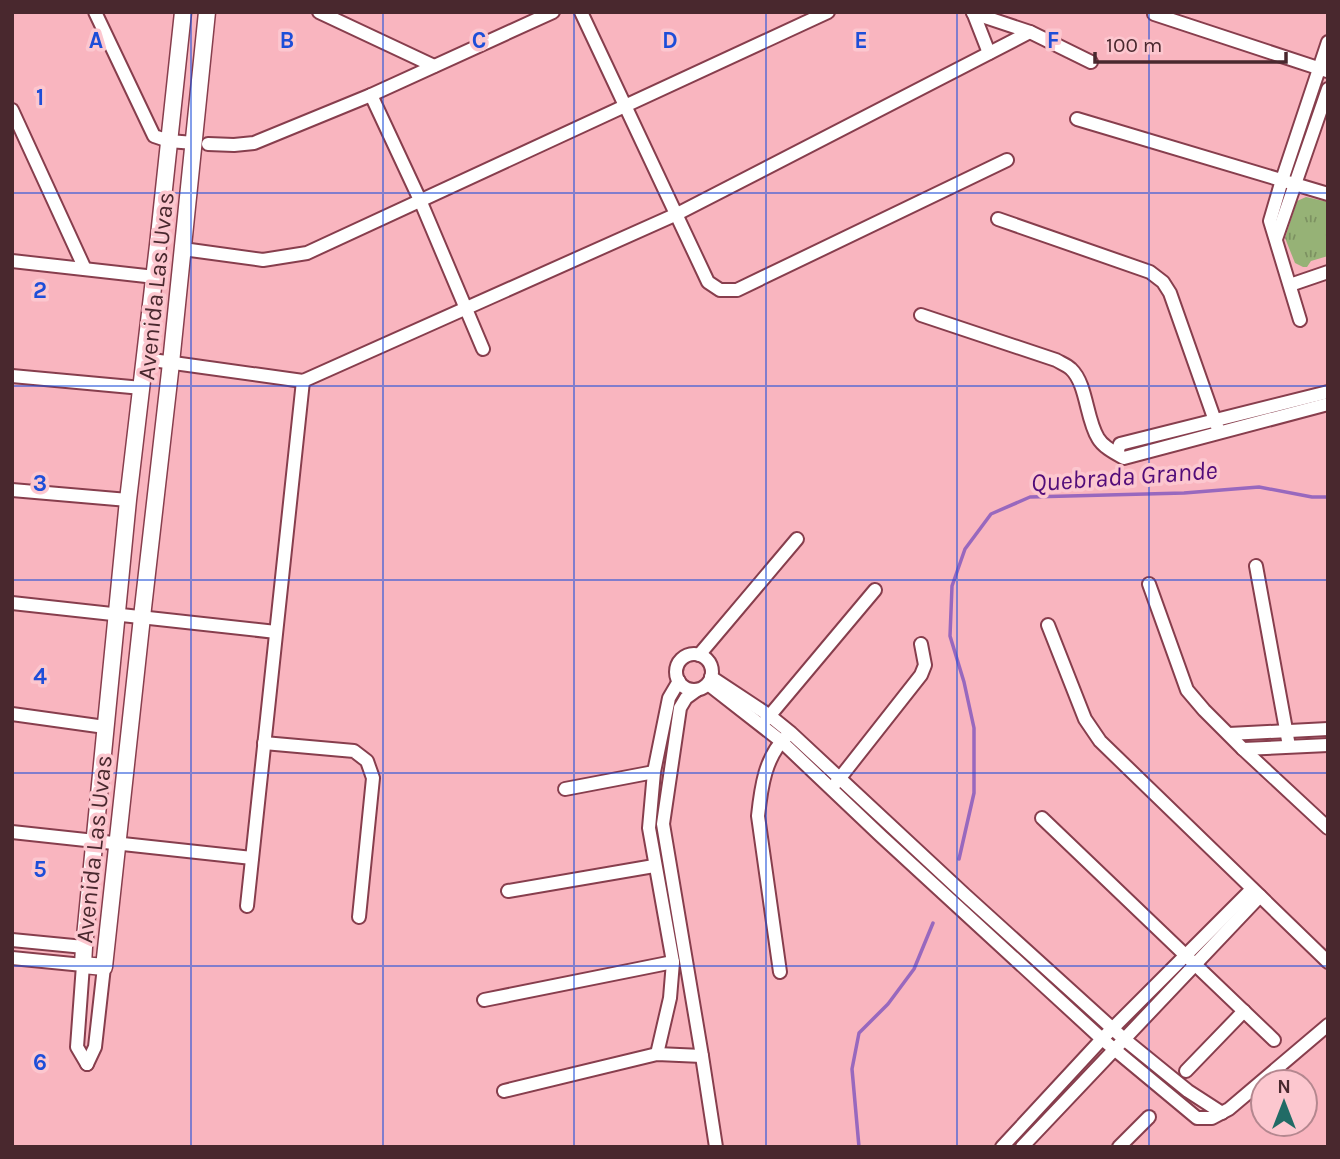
<svg xmlns="http://www.w3.org/2000/svg" width="1340" height="1159" viewBox="0 0 1340 1159" font-family="Karla,sans-serif">
<style>
.grass{fill:url(#grass-tufts)}
.lines{fill:none;stroke-linecap:round;stroke-linejoin:round}
.stream{stroke:#9868be;stroke-width:3.5}
.street-casing{stroke:#873e4d;stroke-width:16}
.secondary-casing{stroke:#873e4d;stroke-width:19}
.street{stroke:#fff;stroke-width:12}
.secondary{stroke:#fff;stroke-width:16}
.grid{fill:none;stroke:#1d4ed8;stroke-width:2;stroke-opacity:0.55}
.labels{text-anchor:middle;stroke-width:7;stroke-linejoin:round;paint-order:stroke}
.street-label{font-size:24px;fill:#49282e;stroke:#fcc7cf}
.water-label{font-size:26px;font-style:italic;fill:#520c79;stroke:#fcc7cf}
.grid-label{font-size:23px;text-anchor:middle;font-weight:bold;fill:#1d4ed8;stroke:#fcc7cf;stroke-width:7;stroke-linejoin:round;paint-order:stroke}
</style>
<defs>
<pattern id="grass-tufts" width="24" height="20" patternUnits="userSpaceOnUse" patternTransform="scale(1.75)"><rect width="24" height="20" fill="#96b276"/><path d="M3 7l-1-3M5 7V3M7 7l1-3M15 17l-1-3M17 17v-4M19 17l1-3" fill="none" stroke="#7c9161"/></pattern>
</defs>
<rect width="100%" height="100%" fill="#f9b5bf"/>
<!-- grass -->
<polygon class="grass" points="1306,197 1328,202 1328,256 1311,261 1307,267 1303,267 1295,263 1285,238 1297,201"/>
<g class="lines">
<!-- stream -->
<g class="stream">
<polyline points="959,859 974,793 974,728 964,682 950,636 952,586 965,549 991,514 1030,497 1184,493 1259,487 1312,497 1328,497"/>
<polyline points="859,1147 852,1069 859,1033 888,1004 914,969 933,923"/>
</g>
<defs>
<g id="street">
<polyline points="95,12 154,136 169,141 194,143"/>
<polyline points="319,12 434,66"/>
<polyline points="581,12 708,282 720,290 737,290 1007,160"/>
<polyline points="973,12 989,53"/>
<polyline points="973,13 1030,32 1091,62"/>
<polyline points="1154,14 1327,71"/>
<polyline points="371,95 420,200 483,349"/>
<polyline points="12,110 85,269"/>
<polyline points="1077,119 1328,194"/>
<polyline points="208,144 234,145 254,143 371,95 553,12"/>
<polyline points="998,219 1150,272 1163,282 1170,293 1219,432"/>
<polyline points="1276,239 1328,89"/>
<polyline points="183,249 263,260 307,253 828,12"/>
<polyline points="12,261 155,277"/>
<polyline points="1290,285 1328,272"/>
<path d="M921 315 1056 360C1061 363 1067 365 1071 369 1087 384 1086 419 1098 438 1103 447 1115 453 1124 458L1328 404"/>
<polyline points="1300,320 1270,221 1282,180 1328,42"/>
<polyline points="145,359 303,381 677,214 1030,32"/>
<polyline points="12,376 142,388"/>
<polyline points="1117,453 1120,444 1328,392"/>
<polyline points="12,490 128,500"/>
<polyline points="1256,566 1289,746"/>
<polyline points="1149,584 1187,690 1204,710 1243,749 1328,828"/>
<polyline points="12,603 276,632"/>
<polyline points="1048,625 1085,719 1100,741 1328,962"/>
<circle cx="694" cy="672" r="18"/>
<polyline points="699,655 797,539"/>
<polyline points="711,677 770,716 791,733 964,894 1124,1039 1188,1091 1222,1113"/>
<polyline points="708,684 781,741 881,836 1102,1039 1197,1118 1212,1118 1229,1109 1328,1025"/>
<polyline points="697,690 686,698 680,708 663,824 702,1056 716,1147"/>
<polyline points="12,714 105,727"/>
<polyline points="766,720 875,590"/>
<polyline points="1229,734 1328,729"/>
<polyline points="264,743 354,751 367,761 373,778 359,917"/>
<polyline points="1243,749 1328,745"/>
<polyline points="836,783 921,675 925,665 921,644"/>
<polyline points="565,789 654,772"/>
<polyline points="1042,818 1274,1040"/>
<polyline points="12,832 252,858"/>
<polyline points="508,891 654,866"/>
<polyline points="247,906 303,381"/>
<polyline points="12,940 84,947"/>
<polyline points="12,958 83,965 77,1047 87,1064"/>
<path d="M780 972 758 816C761 788 765 756 787 736"/>
<polyline points="484,1000 673,962"/>
<polyline points="657,1054 670,998 673,962 649,828 654,772 669,698 679,681"/>
<polyline points="87,1064 95,1047 104,967"/>
<polyline points="1186,1071 1244,1011"/>
<polyline points="504,1091 657,1054 702,1056"/>
<polyline points="1002,1147 1102,1039 1252,889"/>
<polyline points="1022,1147 1260,896"/>
<polyline points="1119,1147 1149,1117"/>
</g>
<polyline id="secondary" points="183,12 158,245 128,500 84,947 83,965 104,967 142,617 171,363 207,12"/>
</defs>
<!-- street casing -->
<use href="#street" class="street-casing"/>
<!-- secondary casing -->
<use href="#secondary" class="secondary-casing"/>
<!-- street -->
<use href="#street" class="street"/>
<!-- secondary -->
<use href="#secondary" class="secondary"/>
</g>
<!-- grid -->
<path class="grid" d="M191 12V1147M383 12V1147M574 12V1147M766 12V1147M957 12V1147M1149 12V1147M12 193H1328M12 386H1328M12 580H1328M12 773H1328M12 966H1328"/>
<g class="labels">
<!-- street labels -->
<g class="street-label">
<text transform="translate(156 286) rotate(-84)" y="8">Avenida Las Uvas</text>
<text transform="translate(94 849) rotate(-84)" y="8">Avenida Las Uvas</text>
</g>
<!-- water labels -->
<g class="water-label">
<text transform="translate(1124 476) rotate(-4)" y="9">Quebrada Grande</text>
</g>
</g>
<g class="grid-label">
<text x="96" y="48">A</text>
<text x="287" y="48">B</text>
<text x="479" y="48">C</text>
<text x="670" y="48">D</text>
<text x="861" y="48">E</text>
<text x="1053" y="48">F</text>
<text x="40" y="105">1</text>
<text x="40" y="298">2</text>
<text x="40" y="491">3</text>
<text x="40" y="684">4</text>
<text x="40" y="877">5</text>
<text x="40" y="1070">6</text>
</g>
<!-- border -->
<rect width="1340" height="1159" fill="none" stroke="#49282e" stroke-width="28"/>
<!-- north arrow -->
<g transform="translate(1284 1103)"><circle r="33" fill="#fcc7cf" stroke="#b4878f" stroke-width="2"/>
<path d="M0-5L12 26L0 18L-12 26Z" fill="#216b66"/>
<text y="-10" font-size="19" font-weight="bold" text-anchor="middle" fill="#49282e">N</text>
</g>
<!-- scale -->
<path d="M1095 52v10h191v-10" fill="none" stroke="#49282e" stroke-width="3.5"/>
<text x="1106" y="52" font-size="21" fill="#49282e" stroke="#fcc7cf" stroke-width="5" paint-order="stroke">100 m</text>
</svg>
